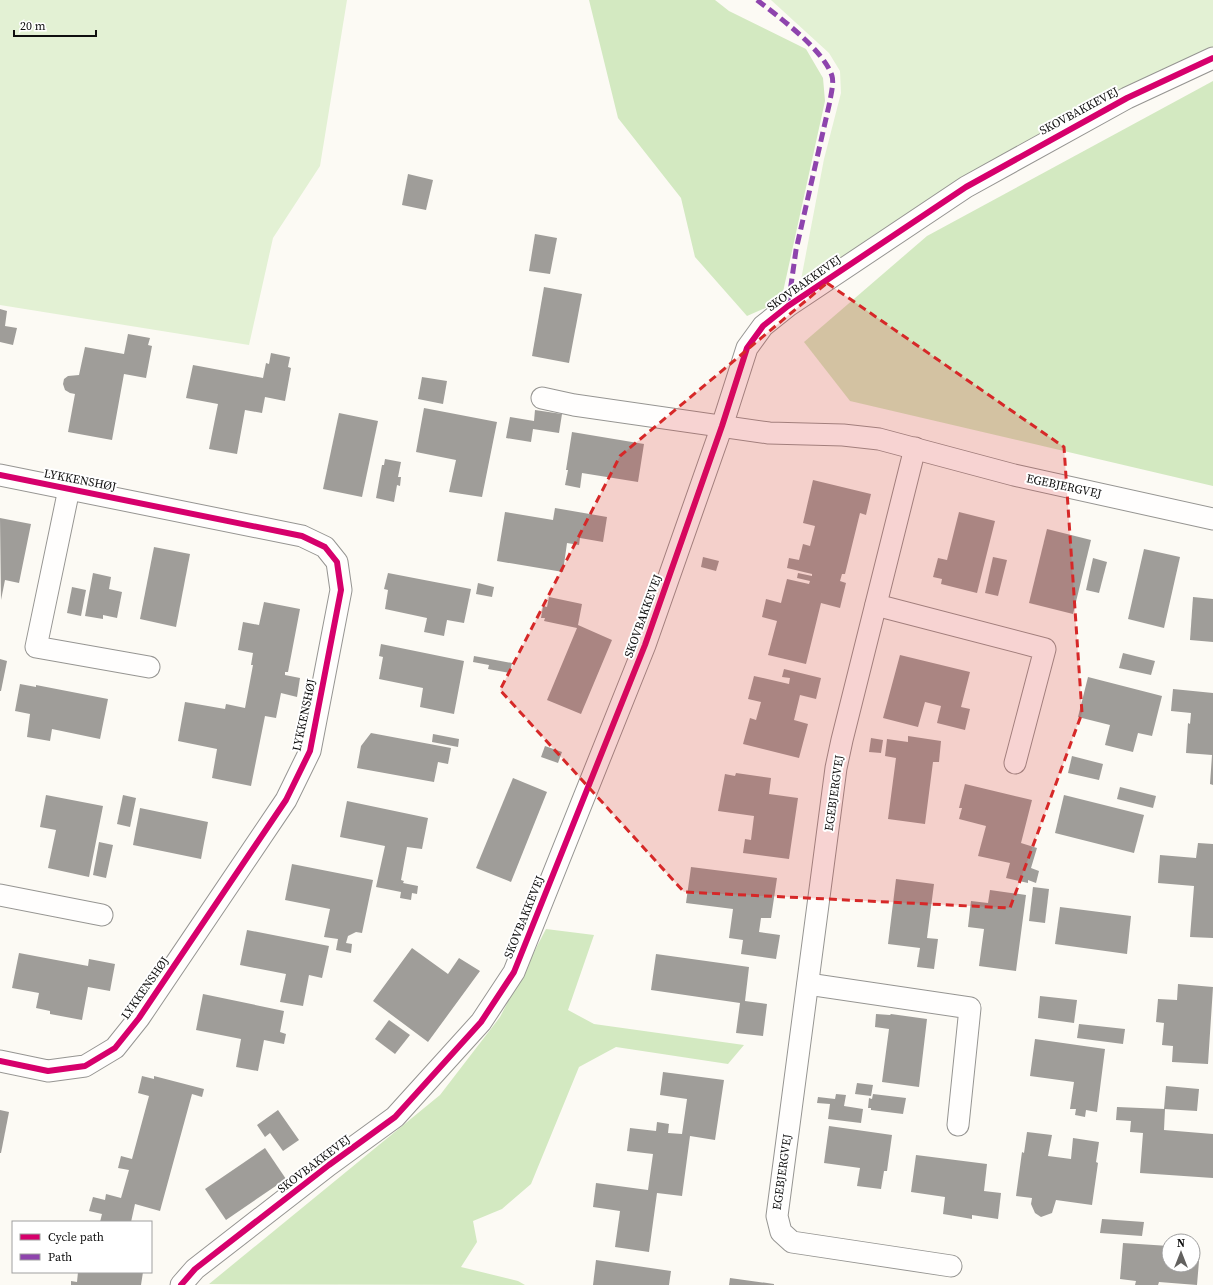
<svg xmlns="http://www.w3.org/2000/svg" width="1213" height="1285" viewBox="0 0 1213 1285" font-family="'Source Serif 4',serif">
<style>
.green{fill:#e3f1d4}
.forest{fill:#d3e9c1}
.building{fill:#9f9d99}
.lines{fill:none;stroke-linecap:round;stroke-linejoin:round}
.street-casing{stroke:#969592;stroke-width:23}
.street{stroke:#fffefd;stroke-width:21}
.quiet{stroke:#8e44ad;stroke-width:5;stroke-dasharray:10 5;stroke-linecap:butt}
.cycleway-casing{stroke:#fff;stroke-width:8}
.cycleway{stroke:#d6006c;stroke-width:6}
.marked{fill:#d62828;fill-opacity:0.2;stroke:#d62828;stroke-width:3;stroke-dasharray:8 5;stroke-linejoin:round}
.labels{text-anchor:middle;stroke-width:4;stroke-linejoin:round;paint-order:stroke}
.street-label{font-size:12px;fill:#0f0f0f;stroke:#fff}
</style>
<rect width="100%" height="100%" fill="#fcfaf4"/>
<!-- green -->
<g class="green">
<polygon points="0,0 347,0 320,166 273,238 249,345 0,305"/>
<polygon points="771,0 1213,0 1213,47 1110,96 896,222 800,285 824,159 841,93 840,71 829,53"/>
</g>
<!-- forest -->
<g class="forest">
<polygon points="589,0 715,0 729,11 806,49 823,78 825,101 781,301 747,316 695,257 681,198 618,118"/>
<polygon points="1213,81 1213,486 850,401 804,342 927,236"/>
<polygon points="546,929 594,935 568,1010 594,1024 744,1045 728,1064 616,1047 579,1067 531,1184 502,1209 473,1221 477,1242 461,1267 518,1281 525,1285 209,1284 440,1095 500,1017"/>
</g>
<!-- building -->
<g class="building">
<polygon points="408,174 433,180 426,210 402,205"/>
<polygon points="535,234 557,238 550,274 529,271"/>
<polygon points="544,287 582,294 569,363 532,356"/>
<polygon points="0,309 7,311 5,326 17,328 13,345 0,342"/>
<polygon points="128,334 150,338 148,345 152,346 146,378 124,374 112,440 68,432 75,394 70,393 65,390 63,384 64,379 68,376 79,375 85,347 124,354"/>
<polygon points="271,353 290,357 288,367 291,368 285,401 265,397 262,413 245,410 237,454 209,449 218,404 186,398 193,365 263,378 266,363 269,364"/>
<polygon points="422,377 447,381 443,404 418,399"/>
<polygon points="424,408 497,422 482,497 449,492 456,460 416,452"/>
<polygon points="535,410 562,414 559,433 533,429 531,442 506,438 510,417 534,421"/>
<polygon points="339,413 378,421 362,497 323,489"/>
<polygon points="572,432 644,444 638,482 582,473 580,488 565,485 568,470 566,470"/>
<polygon points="385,459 401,462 398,477 401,477 400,486 397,485 394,502 376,498 382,465 384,465"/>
<polygon points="813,480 871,494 866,515 860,513 845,574 842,574 840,581 846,583 840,608 821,603 806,664 768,655 777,621 762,617 766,599 781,603 787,579 809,584 810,581 797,578 798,573 812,576 812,574 787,568 789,558 799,560 803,544 810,546 815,526 803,523"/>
<polygon points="555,508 607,517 603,542 580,538 579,545 567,543 563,572 497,561 505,512 553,520"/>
<polygon points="959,512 995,521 977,593 941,584 942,579 933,577 938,558 947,560"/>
<polygon points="0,518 31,524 19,583 5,580 1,600"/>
<polygon points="1047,529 1091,540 1073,614 1029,603"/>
<polygon points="154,547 190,554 176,627 140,619"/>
<polygon points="1144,549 1180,557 1164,628 1128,619"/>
<polygon points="703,557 719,561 716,571 701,567"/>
<polygon points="993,557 1007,560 998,596 985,593"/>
<polygon points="1093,558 1107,562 1099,593 1086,590"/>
<polygon points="93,573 111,577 109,589 122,592 117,618 103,615 103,619 85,616"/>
<polygon points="388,573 471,589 464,623 447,620 444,636 424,632 427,618 385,609 388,590 384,589"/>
<polygon points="478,583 494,587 492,597 476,594"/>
<polygon points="72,587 86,590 81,616 67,613"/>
<polygon points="549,597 582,604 578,625 612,640 581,714 547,700 577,628 544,621 545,618 541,618 543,606 547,607"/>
<polygon points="1193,597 1213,599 1213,642 1190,640"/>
<polygon points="264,602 300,609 288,672 285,672 285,675 300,678 297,697 281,693 276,718 265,716 251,786 212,778 217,749 178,741 185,702 225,709 226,704 245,708 253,665 251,665 253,653 238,650 243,622 259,625"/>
<polygon points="381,644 464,661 454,714 420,707 423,688 379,679 383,657 379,656"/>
<polygon points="1123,653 1155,661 1151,675 1119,668"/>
<polygon points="900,655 970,672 961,707 970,709 965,730 937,723 941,706 925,702 918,727 883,718"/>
<polygon points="474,656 512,663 510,673 488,669 489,665 473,662"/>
<polygon points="0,659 7,661 1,691 0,691"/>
<polygon points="784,669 821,678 816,699 800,695 794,720 808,724 799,758 743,744 750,718 756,720 761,702 748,699 754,676 789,684 790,678 782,677"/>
<polygon points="1088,677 1162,696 1152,736 1138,733 1133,752 1105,745 1110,725 1078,717"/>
<polygon points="20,684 36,687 36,685 108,699 100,739 52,729 50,741 27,737 30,714 15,711"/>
<polygon points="1173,689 1213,693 1213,785 1210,784 1212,755 1186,753 1188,723 1190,724 1191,713 1171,711"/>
<polygon points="371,733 451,748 448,764 438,762 434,782 357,768 361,746"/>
<polygon points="433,734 459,739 458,747 432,742"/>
<polygon points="908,736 941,741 939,762 933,762 925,824 888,819 896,758 885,756 887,739 908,742"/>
<polygon points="871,738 883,740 881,753 869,752"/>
<polygon points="545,746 562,752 558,763 541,757"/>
<polygon points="1072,756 1103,764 1099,780 1068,773"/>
<polygon points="736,773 771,778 769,794 798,798 789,859 743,853 745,839 751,840 754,816 718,811 725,774 735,776"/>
<polygon points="513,778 547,792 511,882 476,868"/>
<polygon points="965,784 1032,800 1021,843 1037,848 1031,868 1039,871 1036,883 1028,880 1028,883 1006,878 1010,863 978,856 986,826 959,819 962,808 959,808"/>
<polygon points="1120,787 1156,796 1153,808 1117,799"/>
<polygon points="46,795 103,806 89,877 48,868 56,830 40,827"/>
<polygon points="123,795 136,798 130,827 117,824"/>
<polygon points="1064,795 1144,815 1134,853 1055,833"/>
<polygon points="347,801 428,818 422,849 407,847 401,880 404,881 403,883 418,886 417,894 412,893 411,900 400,898 401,892 376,887 385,846 340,837"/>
<polygon points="140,808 208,822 201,859 133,845"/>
<polygon points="99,842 113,845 106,878 93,875"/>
<polygon points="1198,843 1213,844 1213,938 1190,937 1194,886 1158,883 1160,855 1196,858"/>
<polygon points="292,864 373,880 362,933 356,932 348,936 346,943 352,944 351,953 336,950 338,939 324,937 330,909 285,900"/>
<polygon points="691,867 777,878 771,918 761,918 759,932 780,935 776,959 741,954 743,940 729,938 733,909 686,903"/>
<polygon points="896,879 934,884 927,938 938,939 934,969 917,967 920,948 888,944"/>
<polygon points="1033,887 1049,889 1045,923 1029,921"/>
<polygon points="990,890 1026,895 1016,971 979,966 984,929 968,927 971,901 988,903"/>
<polygon points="1060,907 1131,916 1127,954 1055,944"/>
<polygon points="247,930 329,946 322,978 309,975 303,1006 280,1002 286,974 240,965"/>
<polygon points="412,948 448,974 459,958 480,971 428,1042 373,1001"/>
<polygon points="19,953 88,966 89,959 115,964 110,991 88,987 82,1020 50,1014 50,1011 36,1008 39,993 12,988"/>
<polygon points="656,954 749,967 745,1001 767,1004 763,1036 736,1033 740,1003 651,990"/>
<polygon points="1178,984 1213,987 1208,1064 1172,1062 1173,1046 1162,1045 1164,1023 1156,1022 1158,999 1177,1000"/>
<polygon points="203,994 284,1011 280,1032 286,1034 284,1044 264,1040 258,1071 236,1067 241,1039 196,1030"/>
<polygon points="1040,996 1077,1000 1074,1023 1038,1018"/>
<polygon points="876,1014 890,1015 891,1014 927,1019 919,1087 882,1082 889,1029 875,1027"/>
<polygon points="389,1020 410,1035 395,1054 375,1039"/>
<polygon points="1079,1024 1125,1029 1123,1044 1077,1038"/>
<polygon points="1035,1039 1105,1049 1097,1112 1086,1110 1085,1117 1075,1115 1076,1109 1070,1109 1074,1082 1030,1076"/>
<polygon points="663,1072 724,1080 715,1140 690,1136 682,1196 657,1193 649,1252 615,1247 620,1211 593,1207 596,1183 648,1190 653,1154 627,1151 630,1128 656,1131 657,1122 669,1124 668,1133 682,1134 687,1099 660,1095"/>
<polygon points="142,1076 154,1079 154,1076 204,1089 202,1097 192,1094 160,1211 135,1204 131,1222 100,1222 102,1214 89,1211 93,1197 105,1200 106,1194 121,1198 129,1170 118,1168 121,1156 132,1159 149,1096 138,1093"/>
<polygon points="857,1083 873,1085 871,1096 855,1094"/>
<polygon points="1166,1086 1199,1089 1197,1111 1164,1109"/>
<polygon points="836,1094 846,1095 844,1106 863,1109 861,1123 828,1119 830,1104 817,1103 818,1097 835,1099"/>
<polygon points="873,1094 906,1098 903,1114 871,1110 871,1108 868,1108 869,1098 872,1099"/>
<polygon points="1117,1107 1165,1109 1164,1130 1213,1134 1213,1178 1140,1173 1143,1133 1130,1132 1131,1121 1116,1120"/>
<polygon points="0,1110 9,1112 1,1153 0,1153"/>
<polygon points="278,1110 299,1140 283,1151 270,1133 265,1137 257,1125"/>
<polygon points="829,1126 892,1135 887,1171 884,1171 881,1189 857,1186 860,1168 824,1163"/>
<polygon points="1027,1132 1052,1135 1048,1156 1071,1159 1073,1138 1099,1142 1096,1162 1098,1163 1092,1205 1056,1200 1052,1213 1041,1217 1035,1213 1031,1204 1032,1198 1016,1196 1022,1152 1024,1153"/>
<polygon points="265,1148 286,1179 226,1220 205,1189"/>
<polygon points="916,1155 987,1164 984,1191 1001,1193 998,1219 972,1215 972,1219 943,1214 945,1197 911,1192"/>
<polygon points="1102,1219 1144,1222 1142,1236 1100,1233"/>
<polygon points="1123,1243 1169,1246 1169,1265 1193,1265 1193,1248 1200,1249 1197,1285 1159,1282 1158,1285 1135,1285 1136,1281 1120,1279"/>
<polygon points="596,1260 671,1271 669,1285 593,1285"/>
<polygon points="78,1272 143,1272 141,1285 71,1285 71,1281 77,1282"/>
<polygon points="730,1278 774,1284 774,1285 729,1285"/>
</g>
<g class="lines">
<defs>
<g id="street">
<polyline points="542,398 574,405 769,433 843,435 879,439 1014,475 1213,519"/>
<polyline points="915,448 842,740 836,768 777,1216 781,1232 792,1242 951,1266"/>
<polyline points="0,475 302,536 325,547 337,562 341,590 310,751 286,800 139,1018 115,1048 85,1066 48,1071 0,1061"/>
<polyline points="69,489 36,647 149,667"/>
<polyline points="876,605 1045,649 1015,763"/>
<polyline points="0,895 102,915"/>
<polyline points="808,984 970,1008 958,1125"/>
<polyline points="181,1285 195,1269 329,1165 395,1117 481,1022 514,972 645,645 722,426 747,348 763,326 788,306 966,187 1127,98 1213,58"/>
</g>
</defs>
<!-- street casing -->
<use href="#street" class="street-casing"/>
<!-- street -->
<use href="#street" class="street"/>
<!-- quiet -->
<path class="quiet" d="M757 0C779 17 824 50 832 76 834 83 831 94 830 101L796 250 788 306"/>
<defs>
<g id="cycleway">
<polyline points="0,475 302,536 325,547 337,562 341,590 310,751 286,800 139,1018 115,1048 85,1066 48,1071 0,1061"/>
<polyline points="181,1285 195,1269 329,1165 395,1117 481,1022 514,972 645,645 722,426 747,348 763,326 788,306 966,187 1127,98 1213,58"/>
</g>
</defs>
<!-- cycleway casing -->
<use href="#cycleway" class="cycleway-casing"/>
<!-- cycleway -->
<use href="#cycleway" class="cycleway"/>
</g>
<!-- marked area -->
<path class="marked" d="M827 283 1064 447 1082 713 1010 908 684 892 500 690 620 456Z"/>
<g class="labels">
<!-- street labels -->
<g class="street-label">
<text transform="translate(1079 111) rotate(-28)" y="4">SKOVBAKKEVEJ</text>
<text transform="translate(804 283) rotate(-35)" y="4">SKOVBAKKEVEJ</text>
<text transform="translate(80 480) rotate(11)" y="4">LYKKENSHØJ</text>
<text transform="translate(1064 486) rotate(12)" y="4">EGEBJERGVEJ</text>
<text transform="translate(643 616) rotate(-70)" y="4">SKOVBAKKEVEJ</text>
<text transform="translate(304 715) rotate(-78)" y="4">LYKKENSHØJ</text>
<text transform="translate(834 793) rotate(-82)" y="4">EGEBJERGVEJ</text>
<text transform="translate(524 917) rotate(-68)" y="4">SKOVBAKKEVEJ</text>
<text transform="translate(145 988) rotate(-55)" y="4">LYKKENSHØJ</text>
<text transform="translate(314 1164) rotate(-37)" y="4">SKOVBAKKEVEJ</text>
<text transform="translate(782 1172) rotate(-82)" y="4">EGEBJERGVEJ</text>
</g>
</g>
<!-- legend -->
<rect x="12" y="1221" width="140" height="52" fill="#ffffff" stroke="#9f9f9f"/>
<rect x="20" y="1234" width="20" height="6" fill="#d6006c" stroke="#9f9f9f"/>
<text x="48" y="1241" font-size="12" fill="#0f0f0f">Cycle path</text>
<rect x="20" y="1254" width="20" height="6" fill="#8e44ad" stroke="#9f9f9f"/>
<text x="48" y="1261" font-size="12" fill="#0f0f0f">Path</text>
<!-- north arrow -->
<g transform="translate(1181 1253)"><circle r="19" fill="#ffffff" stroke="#9f9f9f"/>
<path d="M0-3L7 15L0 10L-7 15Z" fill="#62615f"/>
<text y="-6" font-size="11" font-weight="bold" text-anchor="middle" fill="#0f0f0f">N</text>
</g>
<!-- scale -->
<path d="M14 30v6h82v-6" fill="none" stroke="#0f0f0f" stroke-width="2"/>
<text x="20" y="30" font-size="12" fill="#0f0f0f" stroke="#ffffff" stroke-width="3" paint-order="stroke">20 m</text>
</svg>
